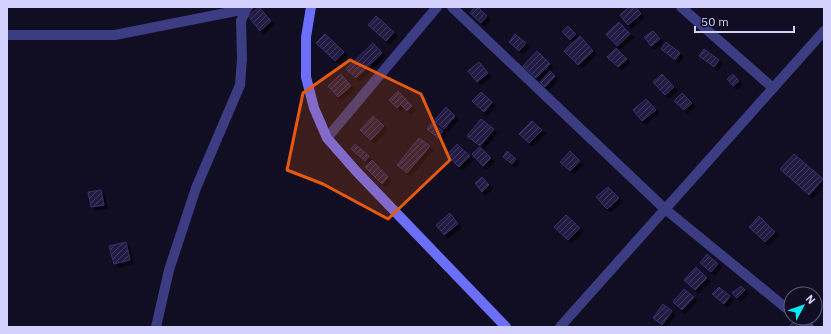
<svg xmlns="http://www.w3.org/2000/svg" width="831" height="334" viewBox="0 0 831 334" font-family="'IBM Plex Sans',sans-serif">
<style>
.building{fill:url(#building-hatch);stroke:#372e6f;filter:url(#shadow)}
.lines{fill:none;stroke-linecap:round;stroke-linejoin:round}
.minor{stroke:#3b3c81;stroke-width:10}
.secondary{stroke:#6b6ffb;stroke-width:10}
.marked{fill:#e8590c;fill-opacity:0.2;stroke:#e8590c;stroke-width:3;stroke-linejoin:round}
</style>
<defs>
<pattern id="building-hatch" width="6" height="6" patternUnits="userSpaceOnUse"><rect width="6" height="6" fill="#211b43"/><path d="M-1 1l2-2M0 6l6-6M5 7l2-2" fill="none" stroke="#403b5f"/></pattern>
<filter id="shadow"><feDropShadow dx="3.5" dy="3.5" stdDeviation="0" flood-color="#0009"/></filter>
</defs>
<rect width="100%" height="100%" fill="#110e23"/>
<!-- building -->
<g class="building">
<polygon points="259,7 271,21 260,31 248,16"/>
<polygon points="475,7 478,7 487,16 481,23 470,13"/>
<polygon points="629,7 636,7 641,14 628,25 620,15"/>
<polygon points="376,16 394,32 386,41 368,25"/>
<polygon points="619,22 630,34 617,46 606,34"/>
<polygon points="568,26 576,34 570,40 562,32"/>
<polygon points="653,31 660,39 651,46 644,37"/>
<polygon points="325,34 344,52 335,61 316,43"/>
<polygon points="515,34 526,43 519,51 509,42"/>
<polygon points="580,36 593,51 578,65 564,51"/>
<polygon points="666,42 680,53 675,60 661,49"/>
<polygon points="373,43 382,53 356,78 346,69"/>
<polygon points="616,48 627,59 618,67 607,57"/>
<polygon points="704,49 719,60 714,67 699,56"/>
<polygon points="537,51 550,64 536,78 523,66"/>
<polygon points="479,62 488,73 477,82 468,71"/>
<polygon points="550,71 555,76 545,87 540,82"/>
<polygon points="341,74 351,86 338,97 328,86"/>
<polygon points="662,74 674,87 665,95 653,82"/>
<polygon points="733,74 739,81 733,86 727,79"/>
<polygon points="398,91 412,106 407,111 400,104 397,108 389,100"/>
<polygon points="481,92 492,102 484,112 472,101"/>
<polygon points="682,93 692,103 684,110 674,101"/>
<polygon points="646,99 656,110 642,121 633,110"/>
<polygon points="446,107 455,116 444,129 434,121"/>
<polygon points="373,116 384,126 371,140 360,130"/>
<polygon points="481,119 494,129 480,146 467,136"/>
<polygon points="532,121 542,130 529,143 519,134"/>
<polygon points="432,123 443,131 438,138 427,129"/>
<polygon points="419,138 430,146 407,173 397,165"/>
<polygon points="355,144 369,156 365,161 351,149"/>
<polygon points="457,144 470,156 459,167 447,155"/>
<polygon points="480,147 491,158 483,166 472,154"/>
<polygon points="507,151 516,159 512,164 503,157"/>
<polygon points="570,151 580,161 570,171 560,162"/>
<polygon points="794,154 823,179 809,195 780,169"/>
<polygon points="372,160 388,177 382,184 365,167"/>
<polygon points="482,177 489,185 482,192 475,183"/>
<polygon points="608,187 619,198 607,209 596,197"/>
<polygon points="101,190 104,205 91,207 88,192"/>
<polygon points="450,213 458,224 444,235 436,225"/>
<polygon points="566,215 580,228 568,240 554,227"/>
<polygon points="759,216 775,232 765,242 749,227"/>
<polygon points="126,242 130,260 114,264 109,246"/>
<polygon points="707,254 718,264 711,272 700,263"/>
<polygon points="696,267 707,278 695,290 684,280"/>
<polygon points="741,286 745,290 737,298 732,293"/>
<polygon points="719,287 730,296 724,304 712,294"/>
<polygon points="684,289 694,297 682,310 673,302"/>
<polygon points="663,304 672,311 662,325 653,318"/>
<polygon points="793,322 799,327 789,327"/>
</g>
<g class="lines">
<!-- minor -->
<g class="minor">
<polyline points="452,7 665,209 791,312"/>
<polyline points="681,7 773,88"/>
<polyline points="7,35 115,35 246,9 248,7"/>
<polyline points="327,138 437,7"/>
<polyline points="798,318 809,327"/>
<polyline points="156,327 169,270 196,188 240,85 242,59 241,21 246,9"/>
<polyline points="560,327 824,31"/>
</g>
<!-- secondary -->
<polyline class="secondary" points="311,7 306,37 306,77 314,108 327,138 356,171 506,327"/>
</g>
<!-- marked area -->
<path class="marked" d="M350 60 421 94 450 160 388 219 323 184 287 170 303 93Z"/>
<!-- border -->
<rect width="831" height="334" fill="none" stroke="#d4d1fe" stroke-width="16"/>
<!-- north arrow -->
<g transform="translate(803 306) rotate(49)"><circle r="19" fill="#110e23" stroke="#5f5c7b"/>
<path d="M0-3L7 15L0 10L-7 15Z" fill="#06eaf5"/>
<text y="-6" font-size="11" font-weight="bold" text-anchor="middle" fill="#d4d1fe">N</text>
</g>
<!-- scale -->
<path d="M695 26v6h99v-6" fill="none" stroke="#d4d1fe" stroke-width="2"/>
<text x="701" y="26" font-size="12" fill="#d4d1fe" stroke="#110e23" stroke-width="3" paint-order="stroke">50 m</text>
</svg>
